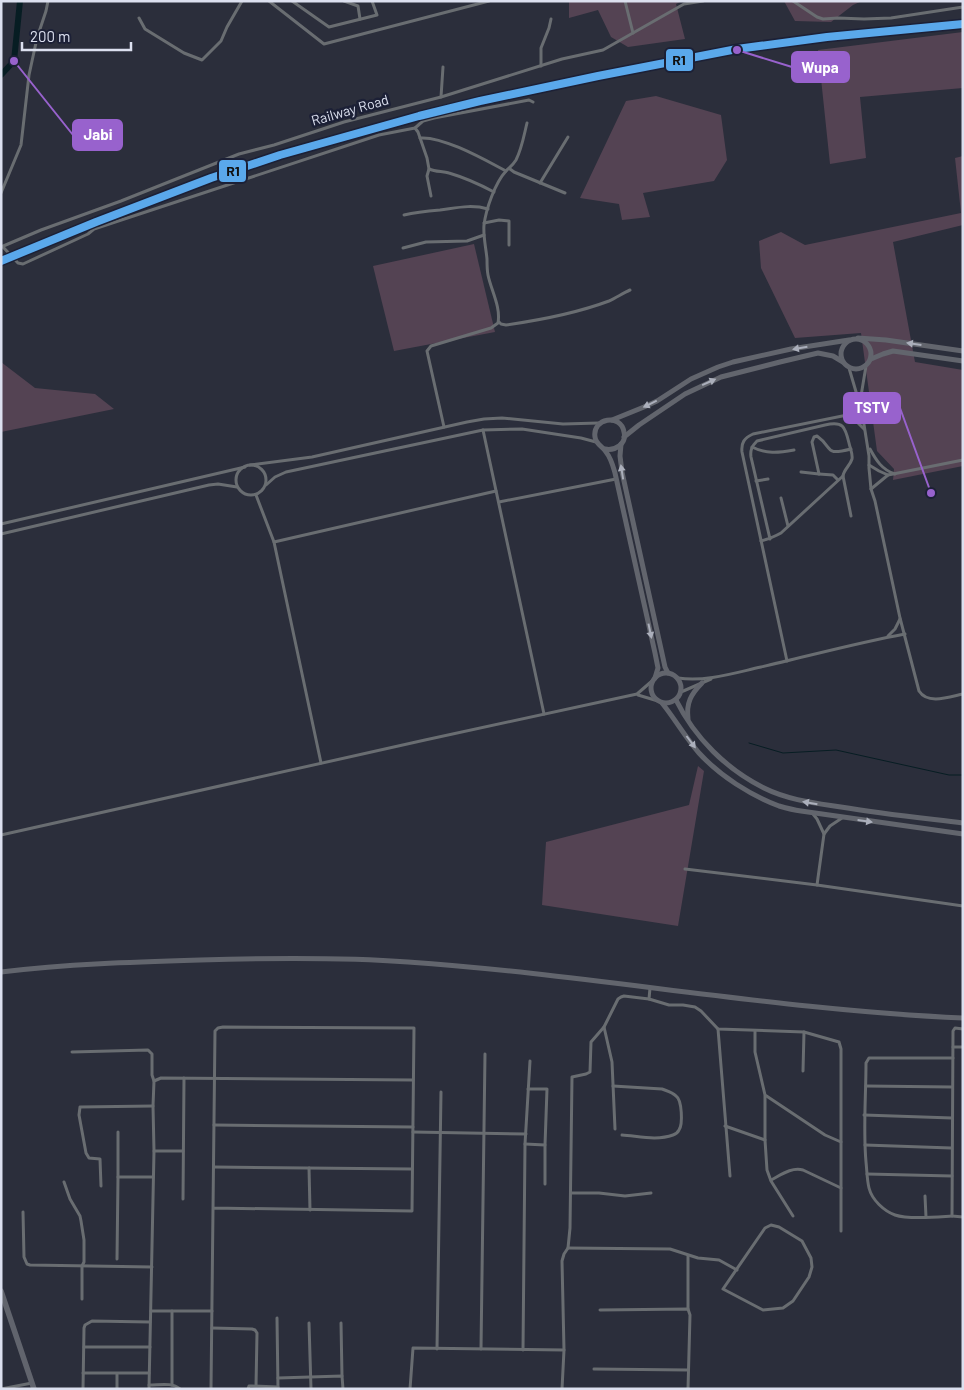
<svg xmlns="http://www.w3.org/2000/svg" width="964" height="1390" viewBox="0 0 964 1390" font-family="Barlow,sans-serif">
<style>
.green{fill:#544353}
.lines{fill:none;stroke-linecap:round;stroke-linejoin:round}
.stream{stroke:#071d23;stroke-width:1}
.river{stroke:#071d23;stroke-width:6}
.street{stroke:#696d71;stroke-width:3}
.secondary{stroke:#62656d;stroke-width:5}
.primary{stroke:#61646d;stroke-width:5.5}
.rail-1-casing{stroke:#1c2036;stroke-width:11}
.rail-1{stroke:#5aa8eb;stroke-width:8}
.oneway{fill:#abafbb}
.labels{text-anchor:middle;stroke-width:5;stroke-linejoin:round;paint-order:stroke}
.street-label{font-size:14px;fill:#dce0ef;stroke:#1c2036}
.leader{fill:none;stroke:#9862cd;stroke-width:2}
.callout-dot{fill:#9862cd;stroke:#1c2036;stroke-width:2}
.callout{fill:#9862cd;stroke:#9862cd;stroke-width:2}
.callout-label{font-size:15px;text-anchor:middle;font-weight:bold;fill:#fff}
.line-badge{stroke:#1c2036;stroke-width:2}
.pale-badge-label{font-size:14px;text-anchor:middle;font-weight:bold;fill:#111}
</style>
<rect width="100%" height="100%" fill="#2b2e3b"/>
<!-- green -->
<g class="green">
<polygon points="569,1 682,1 676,4 685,39 628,47 611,37 598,10 569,18"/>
<polygon points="784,1 862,1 853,5 831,22 795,21"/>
<polygon points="963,32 963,88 860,97 866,158 830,164 818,50"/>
<polygon points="656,96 721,115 727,160 714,181 643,193 650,217 622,220 619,204 580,198 626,101"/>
<polygon points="963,156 963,225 893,242 915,362 963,370 963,466 893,480 894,469 877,451 861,333 795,338 761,268 759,241 781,232 805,245 961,213 955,158"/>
<polygon points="474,244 495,332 394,351 373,266"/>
<polygon points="1,362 35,388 95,394 114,409 1,432"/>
<polygon points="698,766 704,771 678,926 542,905 546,842 689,805"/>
</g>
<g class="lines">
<!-- stream -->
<polyline class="stream" points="749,743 783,753 836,750 949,775 963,775"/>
<!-- river -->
<polyline class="river" points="1,75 14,61 20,1"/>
<!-- street -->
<g class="street">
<polyline points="269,1 324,44 489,1"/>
<polyline points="292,1 329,27 377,15 372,1"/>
<polyline points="344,1 358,6 360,19"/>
<polyline points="625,1 633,33"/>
<polyline points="793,1 817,17 823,19 838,18 864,19 891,18 963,7"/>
<polyline points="139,18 145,29 184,53 202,60 221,41 227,27 242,1"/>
<polyline points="541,66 541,48 549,28 551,19"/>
<polyline points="441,97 443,67"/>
<polyline points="415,128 418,132 427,158 429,169 427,176 431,196"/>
<path d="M420 138C443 136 485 160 506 171"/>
<path d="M429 169C436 172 443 171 449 173 466 178 479 184 494 192"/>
<polyline points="510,169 514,172 565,193"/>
<polyline points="540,183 568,137"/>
<polyline points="1,193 21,145 29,75 37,38 46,11 48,1"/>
<path d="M404 215C416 212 427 211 440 210 456 208 471 204 488 209"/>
<polyline points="484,223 499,220 509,221 509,245"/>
<polyline points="1,247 41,230 121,201 239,154 274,145 344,122 441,97 562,59 603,50 684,4 703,1"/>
<polyline points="3,247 18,263 23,264 88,234 94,229 379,135 415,128 423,121 434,118 529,100 533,102"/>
<polyline points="403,248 426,242 467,241 484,235"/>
<path d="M499 322 501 324 506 325C541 320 577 313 609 301 616 298 623 293 630 290"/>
<path d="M849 368 862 412 869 456V468L871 489 875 501 900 618 919 691C928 705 949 697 963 694"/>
<polyline points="857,397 847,415 856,421 864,429"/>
<polyline points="860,402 866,366"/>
<path d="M444 427 427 351 431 346 491 328 498 323C501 307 491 290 488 275 487 270 487 264 487 259 486 248 483 236 484 225 486 209 495 183 506 171 510 167 513 165 516 160 522 148 524 135 527 123"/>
<polyline points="483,430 544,714"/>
<path d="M752 447C766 454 778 453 794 450"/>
<path d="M870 449C876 460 882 470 895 474"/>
<circle cx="251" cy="480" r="15"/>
<polyline points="250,465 312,457 467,422 484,419 502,418 563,424 599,423"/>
<polyline points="869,465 879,471 888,475"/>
<path d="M801 472 819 474 812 442 814 437 817 436C834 448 823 456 851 449"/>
<polyline points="819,474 833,475 838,480"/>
<polyline points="843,476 851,516"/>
<polyline points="756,481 768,479"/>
<polyline points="266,485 275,477 286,472 483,430 522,429 581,438 596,442"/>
<polyline points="871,489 888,475 963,460"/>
<polyline points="256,495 274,542 321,763"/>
<polyline points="781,498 788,526"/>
<polyline points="499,502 616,479"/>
<polyline points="1,524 245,467"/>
<polyline points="1,534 209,485 218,484 237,487"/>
<path d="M761 541C768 539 774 537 781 533L843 476C844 469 850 466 852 459 853 454 850 448 849 443 845 426 843 421 825 425L757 441C752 446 750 450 751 457L770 539"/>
<polyline points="274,542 496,491"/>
<polyline points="888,636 895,629 900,619"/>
<path d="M787 661 742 452C741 443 744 438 753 434L862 412"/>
<path d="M678 678C706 682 734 673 761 667 809 656 856 643 905 634"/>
<polyline points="681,692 711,679"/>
<polyline points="638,695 658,701"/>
<polyline points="813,814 817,819 824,834 817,885"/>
<polyline points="824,834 830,826 842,818"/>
<polyline points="1,835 425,740 637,694 652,681"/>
<polyline points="685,869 817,885 963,906"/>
<polyline points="650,988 649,999 669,1005 683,1005 695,1007 701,1011 718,1029 804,1032 839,1042 841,1049 841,1231"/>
<polyline points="604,1027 612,1062 615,1129"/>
<polyline points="718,1029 730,1176"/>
<polyline points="963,1029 955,1028 953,1031 952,1216 963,1217"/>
<polyline points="755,1031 755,1052 765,1095 825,1135 841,1142"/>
<polyline points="953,1047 963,1047"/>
<polyline points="72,1052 148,1050 152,1054 152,1075 154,1081"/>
<polyline points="803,1071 804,1032"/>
<path d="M613 1086 662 1089C667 1091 672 1092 676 1096 682 1100 683 1124 679 1130 678 1132 676 1134 673 1135 657 1141 638 1136 622 1135"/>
<polyline points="866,1086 952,1087"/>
<polyline points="528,1089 547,1089 545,1145"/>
<polyline points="765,1096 765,1140 767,1170 771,1181 793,1216"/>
<polyline points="864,1115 952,1118"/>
<polyline points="214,1125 413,1127"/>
<polyline points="725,1126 765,1140"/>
<polyline points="413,1132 526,1134"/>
<polyline points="525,1144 545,1145 545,1184"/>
<polyline points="865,1145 951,1148"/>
<polyline points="154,1151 183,1151"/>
<polyline points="214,1167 412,1169"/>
<polyline points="309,1168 310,1210"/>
<polyline points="867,1174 952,1176"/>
<polyline points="118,1177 118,1132"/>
<path d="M771 1180C781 1175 791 1167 803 1170L841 1188"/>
<polyline points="64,1182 70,1199 80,1216 81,1221 84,1240 84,1262 82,1266 82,1299"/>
<polyline points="101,1186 100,1159 89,1158 86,1153 79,1115 80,1107 153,1106"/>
<polyline points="571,1193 599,1193 625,1196 651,1193"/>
<polyline points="925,1196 926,1217"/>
<polyline points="183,1199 184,1078"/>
<polyline points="23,1212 24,1257 27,1264 30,1265 152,1267"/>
<path d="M952 1216C937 1217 909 1220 895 1215 884 1211 872 1200 869 1188 867 1180 867 1171 866 1162 863 1129 866 1096 866 1063L869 1058H953"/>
<polygon points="771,1225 779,1227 802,1241 811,1258 812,1267 809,1277 793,1301 783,1308 763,1310 723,1289 765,1228"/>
<polyline points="568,1248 670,1249 698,1258 719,1260 737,1270"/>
<polyline points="117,1259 118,1177 153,1177"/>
<polyline points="688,1309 688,1256"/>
<polyline points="600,1310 688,1309 690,1315 688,1389"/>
<polyline points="151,1311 212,1311"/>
<polyline points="277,1318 278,1389"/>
<polyline points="309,1323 311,1389"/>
<polyline points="341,1323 342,1376"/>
<polyline points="212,1328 252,1329 255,1330 257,1333 256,1386"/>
<polyline points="84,1347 150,1347"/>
<polyline points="437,1349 441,1092"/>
<polyline points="481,1349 485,1054"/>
<polyline points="523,1350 525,1144 530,1061"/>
<polyline points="594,1369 688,1370"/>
<polyline points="83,1373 149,1373"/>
<polyline points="278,1378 342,1376 343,1389"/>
<path d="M149 1385C160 1385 172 1382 180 1389"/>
<polyline points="172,1385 172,1311"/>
<polyline points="1,1389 32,1383"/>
<polyline points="83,1389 84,1328 85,1325 92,1321 150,1322"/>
<polyline points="117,1389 117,1374"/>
<polyline points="149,1389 154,1151 153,1106 154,1081 161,1078 413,1080"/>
<polyline points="211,1389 215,1031 218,1028 223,1027 414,1028 412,1211 213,1208"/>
<polyline points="248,1389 249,1386 252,1386 278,1387"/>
<polyline points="410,1389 413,1348 564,1350"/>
<polyline points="562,1389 564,1350 562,1261 564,1254 568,1248 570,1228 572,1077 586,1074 590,1072 591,1042 604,1027 618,999 621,997 624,996 649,999"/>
</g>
<!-- secondary -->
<g class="secondary">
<polyline points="858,338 886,340 963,351"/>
<circle cx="856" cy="354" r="15"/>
<polyline points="871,359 883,354 893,351 963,361"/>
<polyline points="612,420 644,407 657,401 691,379 718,367 733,362 791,349 849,340"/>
<polyline points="624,437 639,425 685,394 721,377 780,362 818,353 833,356 843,362"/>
<polyline points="621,444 620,456 622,472 665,667 668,673"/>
<path d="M605 449C615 451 627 444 624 432 621 413 592 418 595 437 596 445 603 446 606 452 611 458 613 466 615 473L655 653 658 668 655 678"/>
<circle cx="666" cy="688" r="15"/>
<path d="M676 700C695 738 726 769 764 788 788 800 815 803 841 807 882 814 922 818 963 823"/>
<path d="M662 703C675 719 685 737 699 753 720 776 750 795 779 806 786 808 794 810 801 811L963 834"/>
<path d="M688 719C686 703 691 694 702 683"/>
<path d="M1 972C67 964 133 962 200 960 269 958 339 957 408 962 594 975 777 1010 963 1018"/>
</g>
<!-- primary -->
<polyline class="primary" points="1,1291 34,1389"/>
<defs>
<polyline id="rail-1" points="1,261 96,222 211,178 280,155 419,116 480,101 598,76 737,49 827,37 963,24"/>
</defs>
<!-- rail-1 casing -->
<use href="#rail-1" class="rail-1-casing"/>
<!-- rail-1 -->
<use href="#rail-1" class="rail-1"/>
</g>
<!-- one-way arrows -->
<defs><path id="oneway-solid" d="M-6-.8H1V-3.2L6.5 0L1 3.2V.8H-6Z" transform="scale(1.25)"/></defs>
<g class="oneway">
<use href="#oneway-solid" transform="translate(914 344) rotate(-172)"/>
<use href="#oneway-solid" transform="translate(800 348) rotate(170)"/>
<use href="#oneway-solid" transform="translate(709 382) rotate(-24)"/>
<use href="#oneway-solid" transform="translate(650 404) rotate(154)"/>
<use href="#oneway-solid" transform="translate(622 472) rotate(-99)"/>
<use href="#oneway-solid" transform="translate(650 631) rotate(78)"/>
<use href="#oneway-solid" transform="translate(691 742) rotate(53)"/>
<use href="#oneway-solid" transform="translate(810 803) rotate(-170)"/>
<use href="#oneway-solid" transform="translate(865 821) rotate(8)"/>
</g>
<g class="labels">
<!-- street labels -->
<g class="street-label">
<text transform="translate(350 110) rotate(-16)" y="5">Railway Road</text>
</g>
</g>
<!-- callouts -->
<path class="leader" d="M737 50L792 67M14 61L73 135M931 493L900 408"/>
<g class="callout-dot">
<circle cx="737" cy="50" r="5"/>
<circle cx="14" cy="61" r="5"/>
<circle cx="931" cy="493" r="5"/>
</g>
<g class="callout">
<rect x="792" y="52" width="57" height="30" rx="5"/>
<rect x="73" y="120" width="49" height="30" rx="5"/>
<rect x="844" y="393" width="56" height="30" rx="5"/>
</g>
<g class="callout-label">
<text x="820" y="73">Wupa</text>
<text x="98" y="140">Jabi</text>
<text x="872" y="413">TSTV</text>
</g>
<g class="line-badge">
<rect x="665" y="48" width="29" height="24" rx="5" fill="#5aa8eb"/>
<rect x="218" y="159" width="29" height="24" rx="5" fill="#5aa8eb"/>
</g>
<g class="pale-badge-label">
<text x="679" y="65">R1</text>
<text x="233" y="176">R1</text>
</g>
<!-- border -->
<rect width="964" height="1390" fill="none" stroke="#dce0ef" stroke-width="5"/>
<!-- scale -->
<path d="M22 42v8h109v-8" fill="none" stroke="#dce0ef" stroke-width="2.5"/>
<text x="30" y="42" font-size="15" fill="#dce0ef" stroke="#1c2036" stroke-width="4" paint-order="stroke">200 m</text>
</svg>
